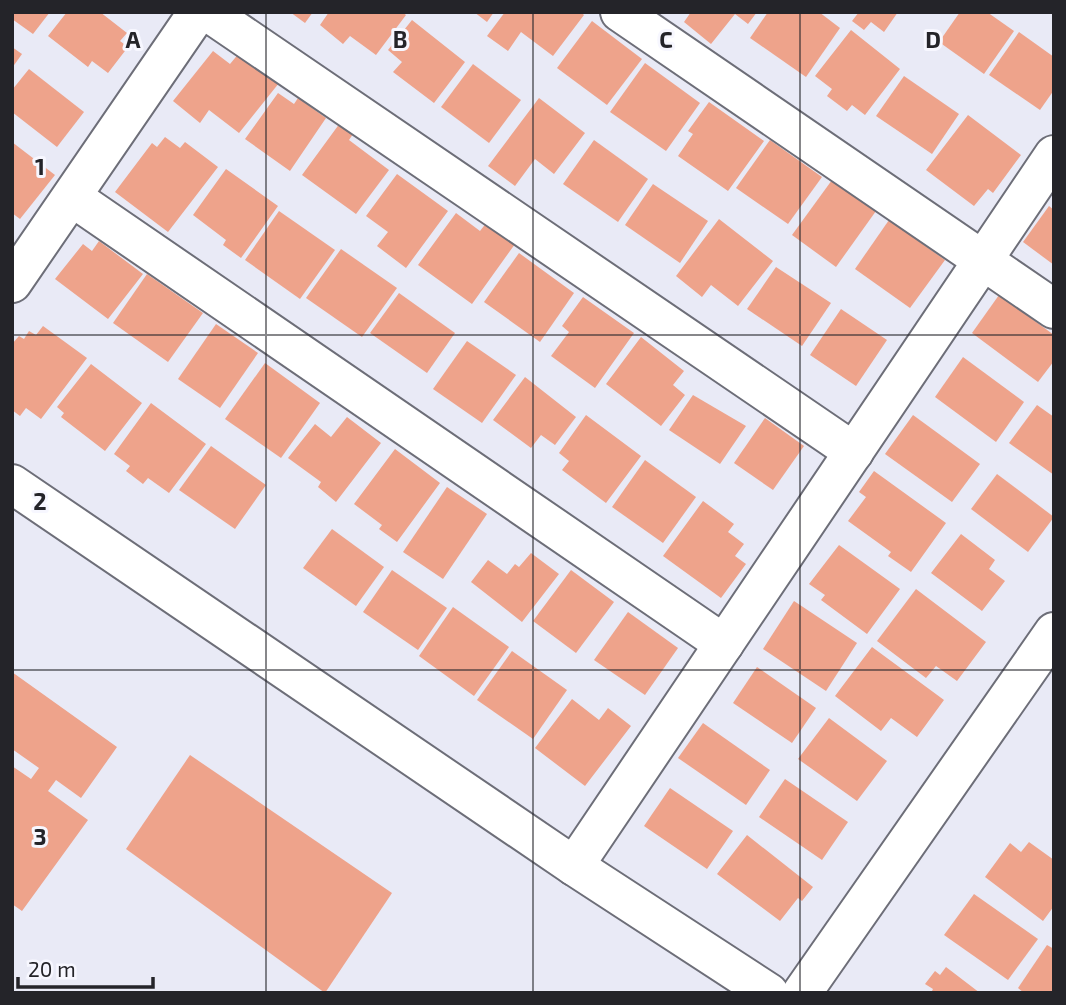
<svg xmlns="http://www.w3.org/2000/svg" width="1066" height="1005" viewBox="0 0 1066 1005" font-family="'Exo 2',sans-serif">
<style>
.building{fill:#eea38b}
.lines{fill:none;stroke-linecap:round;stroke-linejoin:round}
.street-casing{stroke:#6d6e78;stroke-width:42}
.secondary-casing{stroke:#6d6e78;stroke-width:42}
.street{stroke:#fff;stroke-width:38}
.secondary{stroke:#fff;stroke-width:38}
.grid{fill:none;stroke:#242429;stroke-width:2;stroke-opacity:0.55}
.grid-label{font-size:23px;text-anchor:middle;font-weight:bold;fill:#242429;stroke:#f7f7ff;stroke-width:6;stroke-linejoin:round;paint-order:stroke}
</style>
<rect width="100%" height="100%" fill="#e9eaf6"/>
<!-- building -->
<g class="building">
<polygon points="12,12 50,12 33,34 12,19"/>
<polygon points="67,12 100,12 127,33 120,41 128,47 108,73 92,61 88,67 48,36"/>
<polygon points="290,12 313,12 305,23"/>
<polygon points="329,12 402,12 406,15 376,55 350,36 343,44 320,25"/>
<polygon points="474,12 494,12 487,22"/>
<polygon points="505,12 581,12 584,15 553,56 521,32 508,51 487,36"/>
<polygon points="691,12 757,12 748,24 735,14 711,44 684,22"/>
<polygon points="768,12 819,12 840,28 806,77 750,38"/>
<polygon points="859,12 898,12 884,32 871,22 864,30 852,21"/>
<polygon points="960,12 987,12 1014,31 984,74 939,42"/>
<polygon points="412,20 465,62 434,103 393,72 402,62 388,50"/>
<polygon points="592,21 642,59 607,105 557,68"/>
<polygon points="851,30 900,69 865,115 852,105 847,111 827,96 832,89 815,76"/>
<polygon points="1019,32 1054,57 1054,90 1040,110 989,75"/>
<polygon points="12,47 22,54 12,68"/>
<polygon points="213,51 230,64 240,52 279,83 239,133 209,110 200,123 173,101"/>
<polygon points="645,63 700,103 666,151 610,112"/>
<polygon points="473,64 521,100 489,143 441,107"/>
<polygon points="29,69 84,112 57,147 12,112 12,90"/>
<polygon points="904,76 959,114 932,154 876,116"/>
<polygon points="278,93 294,104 298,98 326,118 290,171 245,139"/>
<polygon points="539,98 585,133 554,174 535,159 515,186 488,166"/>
<polygon points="709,102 764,141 728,191 678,156 693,134 688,131"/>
<polygon points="968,115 1021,155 993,193 988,189 974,206 926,170"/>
<polygon points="340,123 353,134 349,140 389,170 356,214 302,175"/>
<polygon points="165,137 180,148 185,142 218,167 168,232 115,192 152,143 157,147"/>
<polygon points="594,140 648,179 618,222 563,184"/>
<polygon points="770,140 822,177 788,224 736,188"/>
<polygon points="12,142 55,175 20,219 12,213"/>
<polygon points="226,169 278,206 241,258 223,245 226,240 193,215"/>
<polygon points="397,174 448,211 406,268 377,246 388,232 366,216"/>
<polygon points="832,180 876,211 836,267 792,235"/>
<polygon points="653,184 708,221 680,263 625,225"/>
<polygon points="1049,206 1054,210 1054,265 1023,242"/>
<polygon points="279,211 335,250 300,299 245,260"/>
<polygon points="456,213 480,231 487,222 515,244 472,304 418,265"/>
<polygon points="719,219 773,261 738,306 711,285 702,297 676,276"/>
<polygon points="889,220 945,260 910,308 855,269"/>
<polygon points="99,241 143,274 108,319 55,279 83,244 92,251"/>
<polygon points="341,249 397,288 362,337 306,298"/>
<polygon points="519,253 574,293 540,342 484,302"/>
<polygon points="776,267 831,303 802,346 747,309"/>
<polygon points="147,274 203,313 168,362 113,323"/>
<polygon points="399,293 455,333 427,373 370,333"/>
<polygon points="999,295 1054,335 1054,361 1038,382 972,333"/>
<polygon points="583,297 634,333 595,388 551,356 569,332 562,326"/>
<polygon points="841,309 887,340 856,386 810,355"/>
<polygon points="216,324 258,353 220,408 178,379"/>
<polygon points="43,326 87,358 41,419 26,408 20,416 12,410 12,344 19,336 24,339 29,331 36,335"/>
<polygon points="641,337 684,371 673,385 685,395 661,426 606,384"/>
<polygon points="467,341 516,375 482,423 433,389"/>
<polygon points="963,357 1024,402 996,442 935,397"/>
<polygon points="265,363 320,403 281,458 225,419"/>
<polygon points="91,364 142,403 105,451 61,417 64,413 57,407"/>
<polygon points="525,377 576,417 555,445 541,435 531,448 493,420"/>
<polygon points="693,395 746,426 720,464 669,430"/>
<polygon points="151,403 206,444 169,493 148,478 143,484 126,471 130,466 114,454"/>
<polygon points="1037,405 1054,417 1054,475 1009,443"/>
<polygon points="586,415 641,456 606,503 562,470 569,461 559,453"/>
<polygon points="913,415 980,464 952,502 885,454"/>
<polygon points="347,417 381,443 336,502 318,487 321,482 288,458 315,424 331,437"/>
<polygon points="765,418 804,446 773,490 734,463"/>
<polygon points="211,446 266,485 235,529 179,490"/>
<polygon points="395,449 440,483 397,542 379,529 382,525 354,504"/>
<polygon points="645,460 696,497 663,543 612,507"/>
<polygon points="874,471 946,523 911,572 888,556 891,552 848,521 866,497 859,492"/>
<polygon points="997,474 1054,517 1028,552 971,509"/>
<polygon points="447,487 487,514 443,579 403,552"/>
<polygon points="703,501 734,524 728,532 744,544 735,556 746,564 721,598 663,556"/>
<polygon points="332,529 384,567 356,606 303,568"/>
<polygon points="961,534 995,560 989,569 1005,581 982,611 931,573"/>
<polygon points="839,545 900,589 867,634 821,600 825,595 809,584"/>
<polygon points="531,553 559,574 522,622 471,582 488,560 507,574 515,564 519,567"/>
<polygon points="392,570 447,608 418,650 363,612"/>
<polygon points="571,570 614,602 576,653 533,621"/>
<polygon points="916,589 986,642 957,681 936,666 926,678 877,641"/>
<polygon points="794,601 857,643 826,691 763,649"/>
<polygon points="453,607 509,647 474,696 419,656"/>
<polygon points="628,612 678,648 645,695 594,660"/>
<polygon points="872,647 944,700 917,737 891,718 881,731 835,696"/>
<polygon points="512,651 567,690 533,739 477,700"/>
<polygon points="757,667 816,708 792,743 733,703"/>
<polygon points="12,672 117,747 81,798 56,780 48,791 88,820 22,911 12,904 12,766 31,779 39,768 12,749"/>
<polygon points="572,699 599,720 608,708 631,726 585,786 535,748"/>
<polygon points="829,718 887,761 857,801 798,759"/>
<polygon points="703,723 770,770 746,805 678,758"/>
<polygon points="190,755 392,893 325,993 126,849"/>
<polygon points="785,779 848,822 822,860 759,817"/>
<polygon points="670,788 733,831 707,869 644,826"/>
<polygon points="747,835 813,887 802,901 798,898 780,921 717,874"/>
<polygon points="1029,842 1054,860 1054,906 1043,921 985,877 1010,843 1021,852"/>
<polygon points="974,894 1038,939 1008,980 944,935"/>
<polygon points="1047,945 1054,949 1054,993 1024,993 1018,988"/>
<polygon points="946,967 980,993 931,993 933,989 925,984 935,971 940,975"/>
</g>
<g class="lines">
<defs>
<g id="street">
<polyline points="208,12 854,452"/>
<polyline points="620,12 1054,309"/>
<polyline points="72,197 724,644"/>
<polyline points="12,283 198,12"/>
<polyline points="574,866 1054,155"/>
</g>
<g id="secondary">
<polyline points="12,484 574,866 769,993"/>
<polyline points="802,993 1054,632"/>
</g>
</defs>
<!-- street casing -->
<use href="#street" class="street-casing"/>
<!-- secondary casing -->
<use href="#secondary" class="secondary-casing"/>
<!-- street -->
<use href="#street" class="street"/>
<!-- secondary -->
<use href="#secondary" class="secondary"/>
</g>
<!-- grid -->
<path class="grid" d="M266 12V993M533 12V993M800 12V993M12 335H1054M12 670H1054"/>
<g class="grid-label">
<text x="133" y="48">A</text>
<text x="400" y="48">B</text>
<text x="666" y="48">C</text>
<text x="933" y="48">D</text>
<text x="40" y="175">1</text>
<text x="40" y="510">2</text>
<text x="40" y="845">3</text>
</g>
<!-- border -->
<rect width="1066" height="1005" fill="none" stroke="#242429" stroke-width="28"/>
<!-- scale -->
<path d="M18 977v10h135v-10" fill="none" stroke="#242429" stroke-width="3.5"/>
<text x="28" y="977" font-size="21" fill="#242429" stroke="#f7f7ff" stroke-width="5" paint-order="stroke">20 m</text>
</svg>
